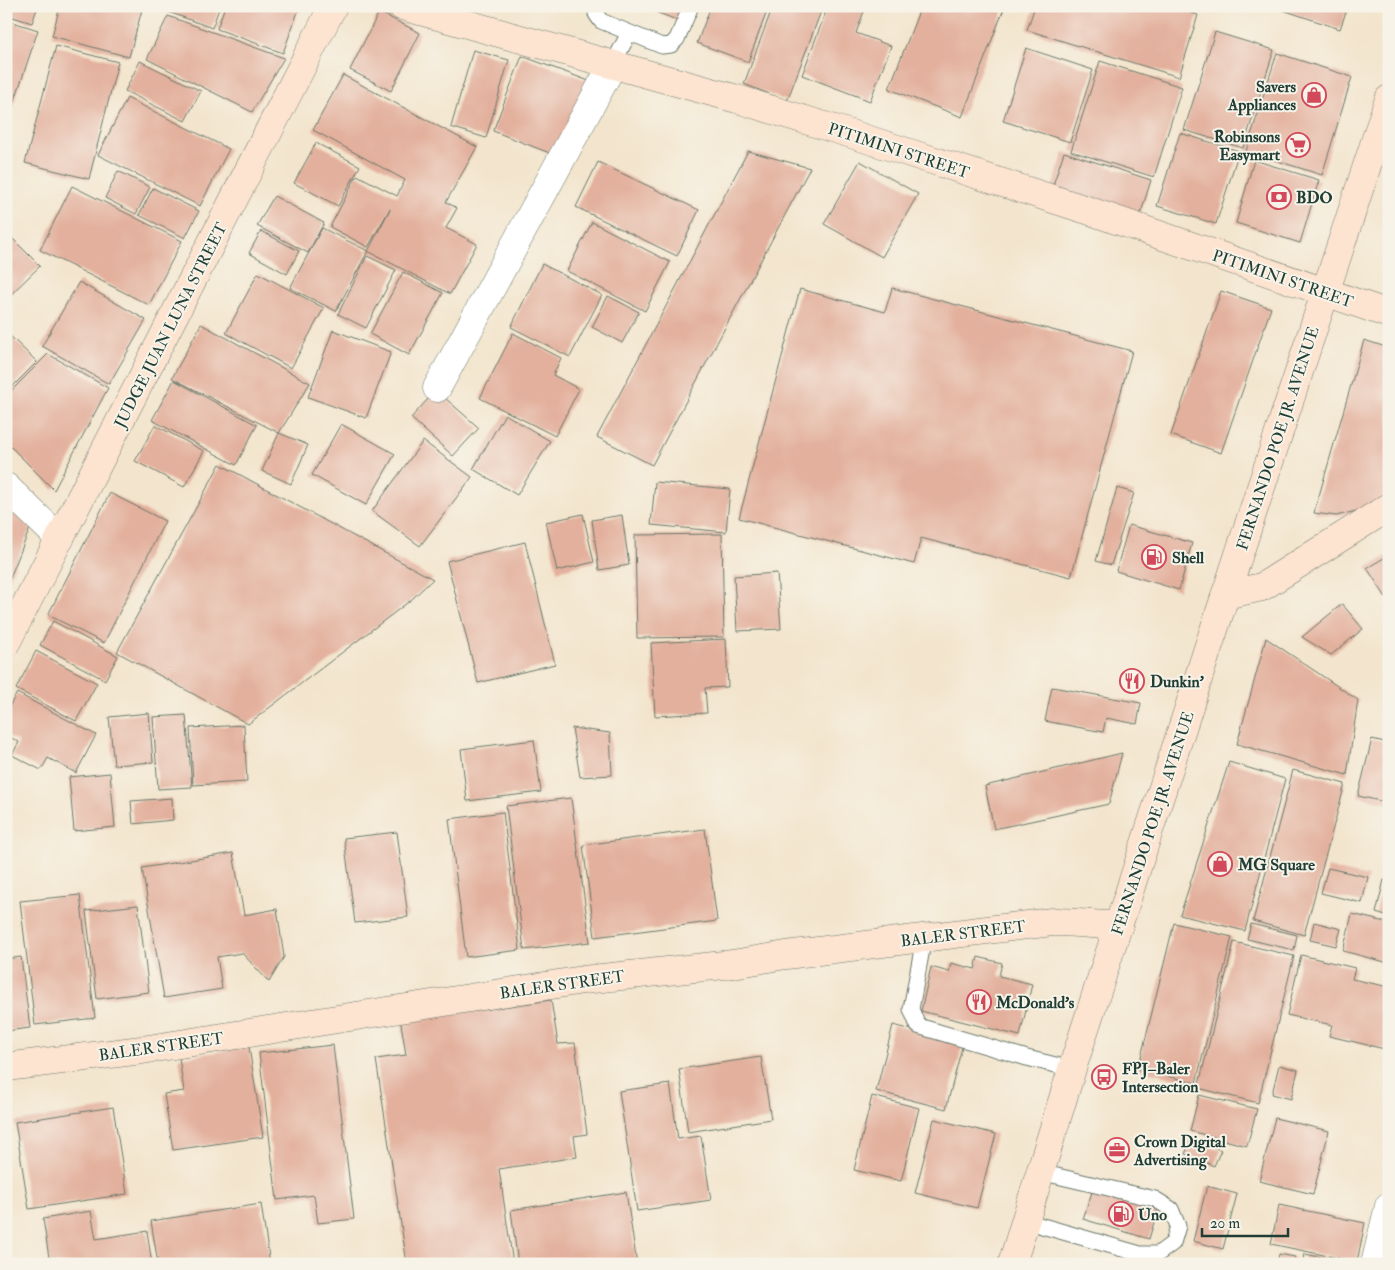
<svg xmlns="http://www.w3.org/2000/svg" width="1395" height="1270" viewBox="0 0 1395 1270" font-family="'IM FELL Double Pica',serif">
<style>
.building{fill:#e3b09d}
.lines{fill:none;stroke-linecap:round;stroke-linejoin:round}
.lane-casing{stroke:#69786a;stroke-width:17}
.street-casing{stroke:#69786a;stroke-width:29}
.secondary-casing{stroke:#69786a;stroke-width:29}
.lane{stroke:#fff;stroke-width:15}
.street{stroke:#fff;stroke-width:28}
.secondary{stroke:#fde4d1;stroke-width:28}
.labels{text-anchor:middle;stroke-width:4;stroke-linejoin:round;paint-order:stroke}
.poi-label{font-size:16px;font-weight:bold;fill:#1f3d34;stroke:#f7f3e8;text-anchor:start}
.street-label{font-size:16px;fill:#1f3d34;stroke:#f7f3e8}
</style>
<rect width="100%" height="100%" fill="#f7f3e8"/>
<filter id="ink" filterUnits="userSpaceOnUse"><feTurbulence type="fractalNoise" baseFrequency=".02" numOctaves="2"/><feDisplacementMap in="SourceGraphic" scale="10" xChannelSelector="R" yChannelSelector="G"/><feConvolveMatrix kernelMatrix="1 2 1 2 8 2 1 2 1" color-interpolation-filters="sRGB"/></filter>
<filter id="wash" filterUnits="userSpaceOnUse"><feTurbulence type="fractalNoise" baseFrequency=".0096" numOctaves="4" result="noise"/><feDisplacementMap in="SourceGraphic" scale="20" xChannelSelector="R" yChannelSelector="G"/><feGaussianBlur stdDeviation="1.12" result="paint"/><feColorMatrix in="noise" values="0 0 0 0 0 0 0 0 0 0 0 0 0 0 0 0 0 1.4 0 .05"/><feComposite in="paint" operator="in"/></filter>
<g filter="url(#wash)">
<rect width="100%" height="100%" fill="#f3e5cd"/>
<g id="blocks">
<!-- building -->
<g class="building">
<polygon points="6,6 38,6 32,23 6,15"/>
<polygon points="60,6 143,6 129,57 52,36"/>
<polygon points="168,6 220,6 212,28 166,11"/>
<polygon points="225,6 300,6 283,53 217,29"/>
<polygon points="641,6 685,6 679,21"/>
<polygon points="711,6 769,6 748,62 697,43"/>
<polygon points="773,6 823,6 787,101 744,84"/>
<polygon points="828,6 866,6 856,33 891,46 870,101 802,75"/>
<polygon points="921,6 1005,6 962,117 889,89"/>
<polygon points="1035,6 1169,6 1198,15 1179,77 1027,30"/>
<polygon points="1271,6 1348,6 1340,29"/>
<polygon points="379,12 420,33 391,91 350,70"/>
<polygon points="168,16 284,58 252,112 147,59"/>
<polygon points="6,20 38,30 11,112 6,110"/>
<polygon points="1215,32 1274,50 1243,148 1184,130"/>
<polygon points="56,46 118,62 89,179 25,163"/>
<polygon points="1026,48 1093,70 1070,142 1003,121"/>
<polygon points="473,50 509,60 486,138 451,127"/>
<polygon points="1277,53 1352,77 1322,175 1246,151"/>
<polygon points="522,56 589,81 560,157 493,131"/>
<polygon points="140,61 201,91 185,121 125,91"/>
<polygon points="1100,61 1182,87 1154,177 1071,151"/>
<polygon points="343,75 477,147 446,202 457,208 446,228 477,244 450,294 368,251 390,209 368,247 330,227 357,175 397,196 405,180 313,130"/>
<polygon points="127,98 229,149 200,206 98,155"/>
<polygon points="1180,133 1239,151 1216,224 1157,206"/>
<polygon points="316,143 360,166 338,206 294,183"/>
<polygon points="748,151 810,168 652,465 597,437"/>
<polygon points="1064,152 1151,180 1140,216 1052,188"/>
<polygon points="1254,160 1319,180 1300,243 1236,223"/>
<polygon points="860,161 918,194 882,257 824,224"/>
<polygon points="598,162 699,210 677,256 576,207"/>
<polygon points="118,171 150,187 136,214 105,198"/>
<polygon points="72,186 182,241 149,305 40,250"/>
<polygon points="153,188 199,211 185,238 139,215"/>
<polygon points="274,196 324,223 308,253 257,226"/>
<polygon points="592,222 670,262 645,311 567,271"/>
<polygon points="322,228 368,251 336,311 290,288"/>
<polygon points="261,231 299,251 287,274 249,253"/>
<polygon points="6,232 40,266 6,299"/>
<polygon points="367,256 396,270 366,328 338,314"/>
<polygon points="542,264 602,295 570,357 511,327"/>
<polygon points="403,272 443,293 409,355 370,334"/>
<polygon points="258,273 324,308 291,368 226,333"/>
<polygon points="79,282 146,320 109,384 42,346"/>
<polygon points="892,288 1132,351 1071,577 921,538 914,564 739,518 800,289 885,312"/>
<polygon points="1221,291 1271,308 1221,453 1171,435"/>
<polygon points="608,296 639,312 622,343 592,327"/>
<polygon points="201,324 310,383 279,433 172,378"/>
<polygon points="333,330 391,352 366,418 308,397"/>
<polygon points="6,332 37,362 6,393"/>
<polygon points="513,333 561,358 553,375 579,389 555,436 480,398"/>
<polygon points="1364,340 1389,348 1389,486 1384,504 1336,516 1314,513"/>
<polygon points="48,354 108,388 54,490 6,442 6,396"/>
<polygon points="174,380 257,425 236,465 152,420"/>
<polygon points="436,390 479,428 453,456 411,418"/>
<polygon points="505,414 550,441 517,495 473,469"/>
<polygon points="341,424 395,454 366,505 312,475"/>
<polygon points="155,425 204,451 184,487 135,461"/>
<polygon points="279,433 308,445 291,484 262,471"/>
<polygon points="423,441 472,477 420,546 372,511"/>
<polygon points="220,464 433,579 411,600 248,724 117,652"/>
<polygon points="655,482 730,489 726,532 651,525"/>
<polygon points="1117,488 1134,493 1111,565 1096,561"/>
<polygon points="110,493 165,521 104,643 48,615"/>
<polygon points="6,505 30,528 6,588"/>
<polygon points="583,514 594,562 557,571 546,522"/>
<polygon points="622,515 629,565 599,570 592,520"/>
<polygon points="1129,525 1192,543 1179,590 1116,571"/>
<polygon points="722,534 724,637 637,638 635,535"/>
<polygon points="525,542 555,664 478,683 447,561"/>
<polygon points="1389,555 1389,602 1367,568"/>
<polygon points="777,573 781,629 737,631 734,576"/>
<polygon points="1342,604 1363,629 1331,655 1302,637"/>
<polygon points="53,621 118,656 105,680 40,645"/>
<polygon points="1266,638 1358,700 1347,775 1237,744"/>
<polygon points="726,639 728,687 705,688 707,713 655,716 651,643"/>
<polygon points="36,651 97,683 76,721 16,689"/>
<polygon points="1052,687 1141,703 1137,724 1106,718 1103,732 1045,721"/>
<polygon points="17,693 96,735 76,773 48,758 41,770 12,755 19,742 6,735 6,712"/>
<polygon points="149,713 153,762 114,765 109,717"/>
<polygon points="186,715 192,787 158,789 153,717"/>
<polygon points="244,725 247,782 193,785 190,728"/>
<polygon points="572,728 610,733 612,775 580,777"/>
<polygon points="1372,739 1389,743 1389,803 1358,796"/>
<polygon points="534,740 541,792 467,801 461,749"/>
<polygon points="1122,753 1109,804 994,829 985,786"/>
<polygon points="1229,762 1285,779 1245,931 1180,915"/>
<polygon points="1293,770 1345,784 1304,935 1253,921"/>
<polygon points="110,773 115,827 74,831 69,777"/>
<polygon points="172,798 173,820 133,824 131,801"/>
<polygon points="571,798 590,942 524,950 506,806"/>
<polygon points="503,812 520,950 466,957 449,819"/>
<polygon points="705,829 717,921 595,937 583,845"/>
<polygon points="397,832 408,917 355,923 344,838"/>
<polygon points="233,853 244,915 277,909 284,957 269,982 242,953 217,957 222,989 164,998 142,868"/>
<polygon points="1328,868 1368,877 1362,903 1321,893"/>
<polygon points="1384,880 1389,881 1389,917 1376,913"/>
<polygon points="80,895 95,1018 35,1025 20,901"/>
<polygon points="138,905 149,992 97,999 86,911"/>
<polygon points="1352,914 1389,923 1389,963 1343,951"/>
<polygon points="1314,922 1341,929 1336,946 1310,940"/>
<polygon points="1174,923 1232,937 1196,1083 1138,1069"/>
<polygon points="1251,924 1297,935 1294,950 1247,939"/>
<polygon points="1234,942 1294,956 1258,1103 1198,1088"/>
<polygon points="1301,955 1355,968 1352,979 1389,987 1389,1050 1329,1036 1332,1025 1287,1015"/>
<polygon points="21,957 30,1028 6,1031 6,959"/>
<polygon points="978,957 1002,963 999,976 1032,984 1020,1036 921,1011 931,967 949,972 951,963 975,969"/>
<polygon points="551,1000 558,1044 575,1043 587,1134 574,1136 577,1157 499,1169 513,1264 407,1264 376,1059 406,1055 400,1017 474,1006 475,1011"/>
<polygon points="893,1025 963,1043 946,1109 876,1091"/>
<polygon points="333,1045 354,1219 318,1223 314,1195 277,1200 259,1053"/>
<polygon points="249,1047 263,1137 173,1150 164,1094 184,1091 179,1058"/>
<polygon points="761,1057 771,1119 688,1132 679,1069"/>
<polygon points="1279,1065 1298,1070 1291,1099 1272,1094"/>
<polygon points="670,1084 678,1139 701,1136 711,1200 637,1211 619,1091"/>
<polygon points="1199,1095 1257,1109 1247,1146 1190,1131"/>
<polygon points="872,1096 919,1108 901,1181 854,1170"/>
<polygon points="113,1107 127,1194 29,1209 15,1122"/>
<polygon points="1275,1118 1329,1131 1313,1194 1259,1181"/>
<polygon points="934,1119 996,1134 977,1208 915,1193"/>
<polygon points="1192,1138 1221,1150 1214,1166 1185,1154"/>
<polygon points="1207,1186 1237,1194 1223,1249 1193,1241"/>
<polygon points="1093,1189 1158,1209 1149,1239 1083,1219"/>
<polygon points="626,1192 637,1264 518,1264 511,1210"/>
<polygon points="261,1204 270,1264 158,1264 151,1221"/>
<polygon points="1279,1205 1365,1223 1357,1262 1271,1244"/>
<polygon points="91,1211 96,1239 147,1231 152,1264 50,1264 43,1219"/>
<polygon points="1279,1254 1295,1257 1294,1264 1277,1264"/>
<polygon points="1305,1254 1348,1263 1348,1264 1303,1264"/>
<polygon points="824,1258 842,1263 842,1264 822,1264"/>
</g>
</g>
</g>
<g filter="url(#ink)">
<use href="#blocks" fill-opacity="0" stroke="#69786a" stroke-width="1"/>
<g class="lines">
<defs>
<g id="lane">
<polyline points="598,6 596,14 601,21 662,46 671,45 677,39 691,6"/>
<polyline points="613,64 629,33"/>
<polyline points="924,938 911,1009 918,1026 1027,1058 1072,1069"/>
<polyline points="1025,1221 1140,1254 1158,1254 1173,1243 1178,1226 1171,1209 1155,1199 1040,1172"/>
</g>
<g id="street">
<polyline points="437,388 613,64"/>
<polyline points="6,487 60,539"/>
<polyline points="1375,1264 1389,1206"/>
</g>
<g id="secondary">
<polyline points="402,6 737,99 851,134 1090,211 1389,314"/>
<polyline points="1225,595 1262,587 1389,507"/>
<polyline points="6,643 333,6"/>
<path d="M6 1067 142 1050 583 980 733 964 786 955 1052 922C1075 921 1097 926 1119 925"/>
<polyline points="1012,1264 1072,1069 1209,645 1389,99"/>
</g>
</defs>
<!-- lane casing -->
<use href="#lane" class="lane-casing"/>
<!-- street casing -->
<use href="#street" class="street-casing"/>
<!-- secondary casing -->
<use href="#secondary" class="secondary-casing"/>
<!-- lane -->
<use href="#lane" class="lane"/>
<!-- street -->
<use href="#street" class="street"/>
<!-- secondary -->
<use href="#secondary" class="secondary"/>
</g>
</g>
<!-- icons -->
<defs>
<symbol id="shop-ring" viewBox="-11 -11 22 22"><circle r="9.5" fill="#f7f3e8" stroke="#d1495b" stroke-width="1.5"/><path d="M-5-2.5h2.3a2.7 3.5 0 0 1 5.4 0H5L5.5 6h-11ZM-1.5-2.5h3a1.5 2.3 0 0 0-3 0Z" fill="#d1495b"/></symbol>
<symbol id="supermarket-ring" viewBox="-11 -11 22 22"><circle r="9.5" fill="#f7f3e8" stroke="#d1495b" stroke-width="1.5"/><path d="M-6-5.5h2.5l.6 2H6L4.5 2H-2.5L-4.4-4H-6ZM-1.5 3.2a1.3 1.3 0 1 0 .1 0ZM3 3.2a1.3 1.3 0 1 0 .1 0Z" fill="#d1495b"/></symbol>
<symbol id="bank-ring" viewBox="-11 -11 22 22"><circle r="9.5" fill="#f7f3e8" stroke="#d1495b" stroke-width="1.5"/><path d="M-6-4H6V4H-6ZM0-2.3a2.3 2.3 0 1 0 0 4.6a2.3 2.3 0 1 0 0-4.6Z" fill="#d1495b"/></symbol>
<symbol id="fuel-ring" viewBox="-11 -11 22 22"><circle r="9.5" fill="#f7f3e8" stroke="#d1495b" stroke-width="1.5"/><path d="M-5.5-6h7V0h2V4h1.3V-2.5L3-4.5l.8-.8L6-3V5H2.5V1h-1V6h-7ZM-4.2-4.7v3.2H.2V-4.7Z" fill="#d1495b"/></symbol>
<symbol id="restaurant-ring" viewBox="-11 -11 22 22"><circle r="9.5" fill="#f7f3e8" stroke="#d1495b" stroke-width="1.5"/><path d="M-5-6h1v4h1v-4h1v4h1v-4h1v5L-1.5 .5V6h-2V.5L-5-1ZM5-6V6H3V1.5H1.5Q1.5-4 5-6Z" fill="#d1495b"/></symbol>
<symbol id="bus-ring" viewBox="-11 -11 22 22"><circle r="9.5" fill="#f7f3e8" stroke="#d1495b" stroke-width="1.5"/><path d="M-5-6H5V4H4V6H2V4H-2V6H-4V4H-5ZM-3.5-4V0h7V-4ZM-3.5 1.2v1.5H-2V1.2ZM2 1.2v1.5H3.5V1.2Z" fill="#d1495b"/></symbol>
<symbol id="office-ring" viewBox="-11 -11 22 22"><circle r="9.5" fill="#f7f3e8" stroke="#d1495b" stroke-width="1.5"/><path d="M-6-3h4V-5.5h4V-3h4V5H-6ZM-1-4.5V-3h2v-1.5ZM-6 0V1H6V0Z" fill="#d1495b"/></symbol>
</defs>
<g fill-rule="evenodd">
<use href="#shop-ring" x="1300" y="81" width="28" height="28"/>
<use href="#supermarket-ring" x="1284" y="131" width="28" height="28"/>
<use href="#bank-ring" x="1265" y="183" width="28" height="28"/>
<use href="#fuel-ring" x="1140" y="543" width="28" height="28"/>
<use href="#restaurant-ring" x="1118" y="667" width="28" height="28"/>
<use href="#shop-ring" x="1206" y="850" width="28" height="28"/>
<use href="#restaurant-ring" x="965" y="988" width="28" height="28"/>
<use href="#bus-ring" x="1090" y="1063" width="28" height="28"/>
<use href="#office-ring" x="1103" y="1136" width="28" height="28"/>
<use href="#fuel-ring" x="1107" y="1200" width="28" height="28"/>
</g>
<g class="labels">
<!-- poi labels -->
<g class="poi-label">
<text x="1296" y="92" text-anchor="end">Savers<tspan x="1296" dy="18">Appliances</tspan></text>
<text x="1280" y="142" text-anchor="end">Robinsons<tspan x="1280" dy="18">Easymart</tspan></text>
<text x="1296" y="203">BDO</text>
<text x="1172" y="563">Shell</text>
<text x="1150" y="687">Dunkin'</text>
<text x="1238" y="870">MG Square</text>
<text x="996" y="1008">McDonald's</text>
<text x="1122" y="1074">FPJ–Baler<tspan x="1122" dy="18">Intersection</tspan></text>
<text x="1134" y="1147">Crown Digital<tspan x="1134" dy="18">Advertising</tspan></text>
<text x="1138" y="1220">Uno</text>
</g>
<!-- street labels -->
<g class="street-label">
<text transform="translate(899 150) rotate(18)" y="6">PITIMINI STREET</text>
<text transform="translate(1283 278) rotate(19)" y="6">PITIMINI STREET</text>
<text transform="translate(170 325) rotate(-63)" y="6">JUDGE JUAN LUNA STREET</text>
<text transform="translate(1277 438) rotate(-72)" y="6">FERNANDO POE JR. AVENUE</text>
<text transform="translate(1152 823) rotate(-72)" y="6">FERNANDO POE JR. AVENUE</text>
<text transform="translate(963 933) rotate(-7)" y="6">BALER STREET</text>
<text transform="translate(562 984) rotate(-8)" y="6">BALER STREET</text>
<text transform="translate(161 1046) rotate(-8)" y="6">BALER STREET</text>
</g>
</g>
<!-- margin -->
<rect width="1395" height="1270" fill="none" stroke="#f7f3e8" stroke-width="25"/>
<!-- scale -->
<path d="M1202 1228v8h86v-8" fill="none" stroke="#1f3d34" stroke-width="2.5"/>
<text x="1210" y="1228" font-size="15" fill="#1f3d34" stroke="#f7f3e8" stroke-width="4" paint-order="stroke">20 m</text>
</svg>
